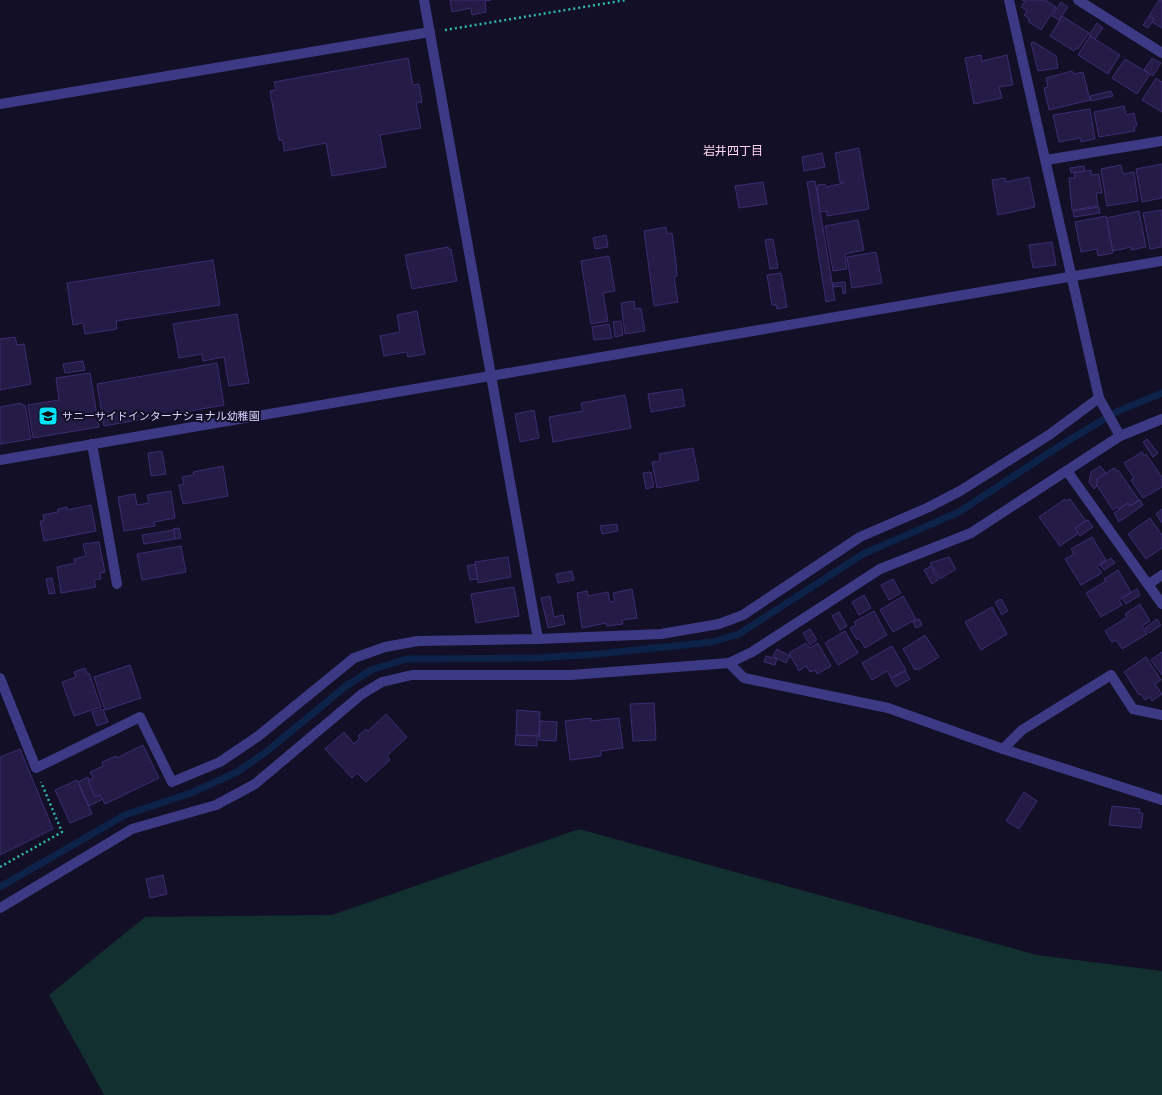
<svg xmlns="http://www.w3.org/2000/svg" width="1162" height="1095" viewBox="0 0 1162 1095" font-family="Raleway,'Noto Sans JP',sans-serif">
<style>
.green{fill:#12302f}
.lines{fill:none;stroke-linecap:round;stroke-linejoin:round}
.stream{stroke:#0c2248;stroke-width:7}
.building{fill:#241b47;stroke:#3b2d73}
.path{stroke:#2fb8b0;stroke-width:2.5;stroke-dasharray:2 3;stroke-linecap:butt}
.street{stroke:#3d3a85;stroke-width:10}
.labels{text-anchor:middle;stroke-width:4;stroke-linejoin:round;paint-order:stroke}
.poi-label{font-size:11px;fill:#d9d4ff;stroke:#130f26;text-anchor:start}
.neighbourhood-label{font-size:12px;fill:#ffd6f0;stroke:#130f26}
</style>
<rect width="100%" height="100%" fill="#130f26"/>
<!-- green -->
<polygon class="green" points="579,829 1037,955 1162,971 1162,1095 104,1095 49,995 145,917 332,915"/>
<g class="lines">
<!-- stream -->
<polyline class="stream" points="0,887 125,815 191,793 237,772 266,752 346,686 371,670 406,659 536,658 598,654 712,642 739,634 863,554 959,512 1061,445 1116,412 1162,393"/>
</g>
<!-- building -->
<g class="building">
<polygon points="450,0 491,0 485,1 486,12 472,15 471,8 452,12"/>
<polygon points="1022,0 1045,0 1056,7 1041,30 1028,21 1029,19 1024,15 1027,11 1021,7 1025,2"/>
<polygon points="1159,0 1162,1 1162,28 1152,22 1154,19 1149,16"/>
<polygon points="1061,2 1068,7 1059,20 1052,16"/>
<polygon points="1062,16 1089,33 1078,49 1076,48 1074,51 1050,36"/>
<polygon points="1149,16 1154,19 1148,28 1143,25"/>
<polygon points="1097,23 1103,28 1095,39 1089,35"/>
<polygon points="1090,36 1120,55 1108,74 1078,55"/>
<polygon points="1034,42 1056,56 1058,68 1038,71 1031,43"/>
<polygon points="981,55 982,61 1007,55 1013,85 999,87 1002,98 974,104 965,58"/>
<polygon points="408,58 413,85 419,84 422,102 416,103 421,128 380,135 386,167 332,176 326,143 284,151 283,140 279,140 270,91 276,90 274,82"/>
<polygon points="1152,58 1161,63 1153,76 1144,70"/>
<polygon points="1125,59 1150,74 1137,94 1112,78"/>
<polygon points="1072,71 1073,74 1083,72 1090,100 1049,110 1044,88 1048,87 1046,78"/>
<polygon points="1156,78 1162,82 1162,112 1142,100"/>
<polygon points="1111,91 1113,96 1091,101 1090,96"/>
<polygon points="1124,106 1126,115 1134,113 1137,126 1134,127 1135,131 1099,137 1094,112"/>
<polygon points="1090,109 1095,139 1081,142 1080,138 1059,142 1053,115"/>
<polygon points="859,148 869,209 827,216 827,211 820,212 817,185 825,184 826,187 844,183 844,182 840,182 835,153"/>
<polygon points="822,153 825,167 804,171 802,157"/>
<polygon points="1162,164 1162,198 1142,202 1136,169"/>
<polygon points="1121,165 1123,174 1134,172 1138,201 1107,206 1101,169"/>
<polygon points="1084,166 1085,171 1071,173 1070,168"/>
<polygon points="1091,170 1091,175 1099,174 1102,193 1096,193 1098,206 1072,210 1069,178 1075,178 1074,173"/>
<polygon points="1029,177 1035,207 998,215 992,180 1005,178 1006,182"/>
<polygon points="815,181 835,300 826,302 807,182"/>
<polygon points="763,182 767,204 739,208 735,186"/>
<polygon points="1099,207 1100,213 1074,217 1073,211"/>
<polygon points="1162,210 1162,247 1150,249 1143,213"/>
<polygon points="1139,211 1146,247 1131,250 1131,247 1113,251 1106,218"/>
<polygon points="1106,216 1113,253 1098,256 1097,249 1081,252 1075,222"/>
<polygon points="858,220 864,250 845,254 847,269 833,271 825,226"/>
<polygon points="666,227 667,234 672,233 676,263 677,276 674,277 678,302 654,306 644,231"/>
<polygon points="606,235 608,247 595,249 593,238"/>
<polygon points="773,239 778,268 770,269 765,240"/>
<polygon points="1052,242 1056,265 1033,268 1029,245"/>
<polygon points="448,247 449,250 451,249 457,281 412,289 405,255"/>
<polygon points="876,252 882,283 852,288 847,257"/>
<polygon points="609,256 615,291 603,293 608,321 591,324 581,261"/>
<polygon points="213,260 220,305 116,321 117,329 85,334 83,323 73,325 67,283"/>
<polygon points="781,273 787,307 777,309 776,305 772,305 767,275"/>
<polygon points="845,282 846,293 843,294 842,286 833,287 833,283"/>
<polygon points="634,301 635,309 641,308 645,331 625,334 621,303"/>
<polygon points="417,311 425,354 408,357 407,352 384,356 380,336 400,332 397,315"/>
<polygon points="237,314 249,383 229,386 224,357 203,361 202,354 179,358 173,324"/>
<polygon points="621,321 623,335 615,337 613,322"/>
<polygon points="609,324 612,338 594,340 592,327"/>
<polygon points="15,337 17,345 24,344 31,384 0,390 0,339"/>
<polygon points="83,361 85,370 65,373 63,364"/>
<polygon points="217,363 224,405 104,426 97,384"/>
<polygon points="90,373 99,427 33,438 28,405 59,400 56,378"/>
<polygon points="682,389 685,406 651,412 648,394"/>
<polygon points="625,395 631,428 553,442 549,417 583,411 581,403"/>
<polygon points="21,403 21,405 25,405 31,439 0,444 0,407"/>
<polygon points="534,410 539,438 520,442 515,414"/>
<polygon points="1147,439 1158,453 1153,457 1143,442"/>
<polygon points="693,448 699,480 657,488 652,462 660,461 659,454"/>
<polygon points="162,451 166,474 151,476 148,453"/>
<polygon points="1142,452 1144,456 1146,454 1162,477 1162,487 1143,498 1131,480 1134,478 1124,463"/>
<polygon points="223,466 228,496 183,504 179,485 184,484 182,477 194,475 193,472"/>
<polygon points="1100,466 1106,473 1096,480 1098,483 1096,484 1097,486 1094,489 1089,482 1091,472"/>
<polygon points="1114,468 1117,471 1118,470 1139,500 1130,506 1128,503 1119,509 1117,507 1113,510 1096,484 1098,482 1096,480"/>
<polygon points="651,472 654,487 646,489 643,473"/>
<polygon points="171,491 175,518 154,522 155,526 124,531 118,497 135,494 137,505 149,503 147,495"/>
<polygon points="1065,499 1067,501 1070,499 1086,521 1075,528 1079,533 1060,546 1039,517"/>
<polygon points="1140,500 1143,505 1119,522 1114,513 1128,503 1130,506"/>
<polygon points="91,505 96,531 44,541 40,521 44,521 43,515 58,512 58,509 67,507 67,510"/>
<polygon points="1162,509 1162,523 1156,514"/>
<polygon points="1150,518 1162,535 1162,548 1146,559 1128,534"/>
<polygon points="1088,520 1093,527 1080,536 1075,528"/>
<polygon points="617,524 618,531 602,534 600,526"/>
<polygon points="179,528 181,538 175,539 173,529"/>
<polygon points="174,530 175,539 144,544 142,535"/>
<polygon points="1092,537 1106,560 1097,566 1102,573 1081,585 1065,559 1074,554 1071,549"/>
<polygon points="99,542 105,572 100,573 101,579 94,580 96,587 61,593 57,567 75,563 74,559 86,556 83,544"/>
<polygon points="181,546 186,572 142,580 137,554"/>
<polygon points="508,557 511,577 478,583 475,562"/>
<polygon points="949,557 956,569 940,579 930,563"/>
<polygon points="1111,558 1115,563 1104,570 1100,565"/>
<polygon points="475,564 478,579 470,580 467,566"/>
<polygon points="931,566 938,580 932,584 924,570"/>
<polygon points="1118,570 1131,592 1119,600 1122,605 1101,617 1086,593 1106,581 1104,579"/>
<polygon points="572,571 574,580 558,583 556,574"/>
<polygon points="52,578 55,593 49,594 46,579"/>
<polygon points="893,579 901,593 889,600 881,585"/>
<polygon points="514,587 519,616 476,623 471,594"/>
<polygon points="632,589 637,618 622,620 623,624 607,626 606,623 582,628 577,593 587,591 588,596 608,592 610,602 615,601 613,593"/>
<polygon points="1137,589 1140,595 1126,604 1122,598"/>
<polygon points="864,595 871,608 859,615 852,602"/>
<polygon points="550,596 554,617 563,615 565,624 548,628 541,598"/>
<polygon points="903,596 916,619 893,632 880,610"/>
<polygon points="1001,599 1008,611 1002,615 995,602"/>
<polygon points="1140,604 1150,621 1142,626 1147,634 1122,649 1116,640 1112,642 1105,631 1127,617 1125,614"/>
<polygon points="992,607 1007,634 981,650 965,622"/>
<polygon points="874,611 887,635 865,648 859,638 857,640 850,628 856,625 854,622"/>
<polygon points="839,612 847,626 840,630 832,616"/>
<polygon points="919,619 922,625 916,628 913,622"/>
<polygon points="1157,619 1161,625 1149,633 1145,628"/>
<polygon points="810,629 817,640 810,645 803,633"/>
<polygon points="845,631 858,653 838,665 825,643"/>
<polygon points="925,635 939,657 918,670 917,668 915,670 903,649"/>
<polygon points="806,643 810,648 818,643 831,666 817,674 815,670 810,672 806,666 799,671 789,653"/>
<polygon points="892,646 906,670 891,678 887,671 872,680 862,663"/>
<polygon points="777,649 790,656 786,663 773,656"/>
<polygon points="1162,652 1162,675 1151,660"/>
<polygon points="766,656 777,659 775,665 764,662"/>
<polygon points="1146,657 1161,680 1155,684 1162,694 1152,701 1150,697 1145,700 1141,694 1139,695 1124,672"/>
<polygon points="130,665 141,698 105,710 94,677"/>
<polygon points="85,668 87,674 89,673 101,707 74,716 62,682 76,677 74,672"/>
<polygon points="905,671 910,679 896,687 891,679"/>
<polygon points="654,703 656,740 633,741 630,704"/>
<polygon points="103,709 108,722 97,726 92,712"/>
<polygon points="517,710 540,712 539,736 516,735"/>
<polygon points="386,714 407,737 387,756 390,760 366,782 357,773 352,778 325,749 344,732 354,744 360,738 358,736 366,729 368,731"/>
<polygon points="591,718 591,721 619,718 623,748 601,751 601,756 570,760 565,721"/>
<polygon points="540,721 557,722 556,741 539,740"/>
<polygon points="516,735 537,736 537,746 515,745"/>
<polygon points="143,745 159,778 105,804 100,795 95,797 88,781 93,778 90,772 103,766 102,762 116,756 117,758"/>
<polygon points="20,749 53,829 0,855 0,757"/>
<polygon points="88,777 90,780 88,781 95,797 100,795 103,799 89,806 78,782"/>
<polygon points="77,780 92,814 70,823 55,790"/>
<polygon points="1024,792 1037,801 1019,829 1006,821"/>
<polygon points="1112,806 1140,809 1139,813 1143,813 1141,828 1109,825"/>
<polygon points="163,875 167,894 150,898 146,879"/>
</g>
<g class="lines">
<!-- path -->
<g class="path">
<polyline points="445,30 626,0"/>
<polyline points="0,867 62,832 41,782"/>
</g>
<!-- street -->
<g class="street">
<polyline points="424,0 538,639"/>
<polyline points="1009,0 1099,398 1120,436"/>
<polyline points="1078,0 1162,53"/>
<polyline points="0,104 430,32"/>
<polyline points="1046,160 1162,141"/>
<polyline points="92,444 117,584"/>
<polyline points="0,460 1162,261"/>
<polyline points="1067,471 1162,604"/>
<polyline points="1149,584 1162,575"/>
<polyline points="729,663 744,678 888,708 1003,749 1162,800"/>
<polyline points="0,678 36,768 140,717 172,782 220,762 257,737 354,658 385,647 418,641 538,639 661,634 719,624 743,615 860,537 927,508 960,491 1049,435 1099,398"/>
<polyline points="1003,749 1022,730 1111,675 1133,709 1162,715"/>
<polyline points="0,908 132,829 216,805 255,784 362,694 382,682 412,675 571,675 729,663 752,652 880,569 971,533 1120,436 1162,419"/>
</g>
</g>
<!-- icons -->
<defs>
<symbol id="school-square" viewBox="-11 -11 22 22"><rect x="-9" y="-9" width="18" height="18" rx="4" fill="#00e5ff" stroke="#130f26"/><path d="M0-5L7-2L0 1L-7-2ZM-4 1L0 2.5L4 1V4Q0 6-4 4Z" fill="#111"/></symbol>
</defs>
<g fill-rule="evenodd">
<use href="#school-square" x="37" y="405" width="22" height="22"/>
</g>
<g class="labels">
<!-- poi labels -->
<g class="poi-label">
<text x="62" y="420">サニーサイドインターナショナル幼稚園</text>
</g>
<!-- neighbourhood labels -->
<g class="neighbourhood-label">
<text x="733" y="155">岩井四丁目</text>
</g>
</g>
</svg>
